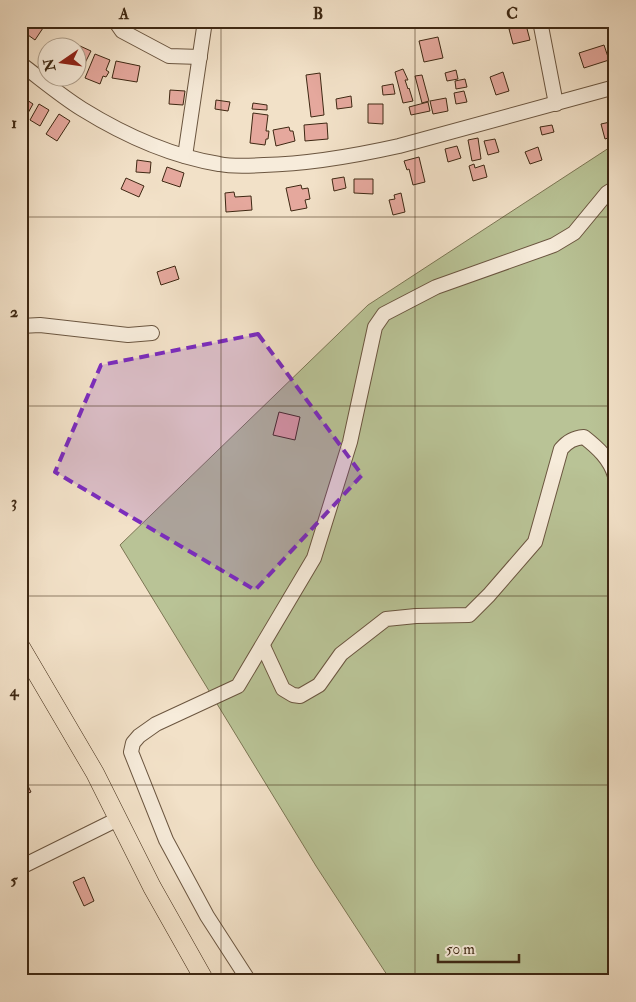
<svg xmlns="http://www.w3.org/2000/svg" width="636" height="1002" viewBox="0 0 636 1002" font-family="'IM FELL Double Pica',serif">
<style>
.green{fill:#b9c396;stroke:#7c7654}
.building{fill:#e5a89d;stroke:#3e2813}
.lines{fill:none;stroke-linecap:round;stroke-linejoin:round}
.minor-casing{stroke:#6b5640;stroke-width:16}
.major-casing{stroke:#3e2813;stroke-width:19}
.minor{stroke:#f7ecdb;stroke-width:14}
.major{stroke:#f2e1c8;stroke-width:18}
.marked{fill:#7b2cbf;fill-opacity:0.2;stroke:#7b2cbf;stroke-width:4;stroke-dasharray:10 6;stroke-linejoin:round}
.grid{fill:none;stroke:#3e2813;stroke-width:1;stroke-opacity:0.55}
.neatline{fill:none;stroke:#3e2813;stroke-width:2}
.grid-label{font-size:16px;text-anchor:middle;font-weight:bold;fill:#3e2813}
</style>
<rect width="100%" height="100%" fill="#f2e1c8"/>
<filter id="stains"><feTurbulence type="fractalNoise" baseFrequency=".004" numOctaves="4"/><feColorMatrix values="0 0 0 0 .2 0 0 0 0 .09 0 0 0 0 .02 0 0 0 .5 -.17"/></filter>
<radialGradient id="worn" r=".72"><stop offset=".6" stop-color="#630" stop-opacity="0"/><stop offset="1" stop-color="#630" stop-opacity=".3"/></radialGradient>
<!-- green -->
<polygon class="green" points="615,144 615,981 391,981 316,866 120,545 368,305"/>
<!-- building -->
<g class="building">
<polygon points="21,21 39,21 42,24 41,26 43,28 35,40 21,30"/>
<polygon points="526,25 530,40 513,44 509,29"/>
<polygon points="438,37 443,58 424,62 419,41"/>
<polygon points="604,45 609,60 584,68 579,53"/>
<polygon points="80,46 91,51 80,73 78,71 78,51"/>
<polygon points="95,54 110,60 106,70 109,72 106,77 103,76 100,84 85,78"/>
<polygon points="116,61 140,66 137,82 112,78"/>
<polygon points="403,69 408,80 405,80 408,89 409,88 413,101 403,103 395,72"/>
<polygon points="456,70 458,79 447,81 445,73"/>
<polygon points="503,72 509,91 496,95 490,77"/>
<polygon points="320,73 324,115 311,117 306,75"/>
<polygon points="422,75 429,101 422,103 415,76"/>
<polygon points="465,79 467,87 456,89 455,81"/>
<polygon points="393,84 395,94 383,95 382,86"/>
<polygon points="170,90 185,91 183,105 169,104"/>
<polygon points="464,91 467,102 456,104 454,93"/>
<polygon points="21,96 33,104 28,113 23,110 21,113"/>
<polygon points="351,96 352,107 337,109 336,99"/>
<polygon points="446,98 448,111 433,114 430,101"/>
<polygon points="216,100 230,102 228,111 215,109"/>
<polygon points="428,102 430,111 411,115 409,107"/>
<polygon points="253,103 267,105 267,110 252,109"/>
<polygon points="39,104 49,110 40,126 30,120"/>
<polygon points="368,104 383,104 383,124 368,123"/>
<polygon points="253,113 268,115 266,131 269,131 268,139 266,139 265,145 250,143"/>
<polygon points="59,114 70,121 57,141 46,134"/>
<polygon points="610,122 614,136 605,139 601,124"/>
<polygon points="327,123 328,139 305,141 304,125"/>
<polygon points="552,125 554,132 542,135 540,127"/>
<polygon points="289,127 290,131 293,131 295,141 276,146 273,130"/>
<polygon points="478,138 481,159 472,161 468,140"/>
<polygon points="495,139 499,152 488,155 484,141"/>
<polygon points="457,146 461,158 448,162 445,149"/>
<polygon points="538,147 542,160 530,164 525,152"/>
<polygon points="419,157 425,182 413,185 409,169 407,170 404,161"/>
<polygon points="137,160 151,162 150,173 136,172"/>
<polygon points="474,164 475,168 484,165 487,177 473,181 469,166"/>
<polygon points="167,167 184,173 180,187 162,181"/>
<polygon points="344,177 346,188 334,191 332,179"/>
<polygon points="126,178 144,186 139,197 121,189"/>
<polygon points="354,179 373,179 373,194 354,193"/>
<polygon points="301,185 302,189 308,188 310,199 305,200 307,208 291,211 286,188"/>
<polygon points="234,192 235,197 251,196 252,210 226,212 225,193"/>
<polygon points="401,193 405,212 393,215 389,200 395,199 394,195"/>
<polygon points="175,266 179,279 161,285 157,272"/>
<polygon points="279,412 300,417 295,440 273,435"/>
<polygon points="28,786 31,792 21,796 21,789"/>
<polygon points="84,877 94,901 84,906 73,882"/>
</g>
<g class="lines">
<defs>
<g id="minor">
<polyline points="115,21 122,31 169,56 200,57"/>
<polyline points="540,21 556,104"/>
<path d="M21 64C41 79 61 96 82 109 124 135 170 156 219 164 233 167 249 166 264 165 310 164 354 156 399 146L615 87"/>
<polyline points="185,156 205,21"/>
<polyline points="21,326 40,325 128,335 152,333"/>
<path d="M263 646 283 689 293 695 300 696 319 685 341 654 386 619 416 616 469 615 489 595 535 542 561 449C568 441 574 438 584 437 598 448 610 459 615 476"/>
<polyline points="21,671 31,662"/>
<polyline points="21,867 118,819"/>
<polyline points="249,981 207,916 166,840 131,752 133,743 139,736 156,724 238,686 314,558 350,442 375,327 384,314 436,287 554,245 574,233 607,193 615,188"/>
</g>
<polyline id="major" points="21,647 95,773 152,887 205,981"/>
</defs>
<!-- minor casing -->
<use href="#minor" class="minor-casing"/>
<!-- major casing -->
<use href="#major" class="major-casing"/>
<!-- minor -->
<use href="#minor" class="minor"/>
<!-- major -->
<use href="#major" class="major"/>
</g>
<!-- marked area -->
<path class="marked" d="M258 334 362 475 255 590 55 472 101 365Z"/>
<!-- grid -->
<path class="grid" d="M221 21V981M415 21V981M21 217H615M21 406H615M21 596H615M21 785H615"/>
<!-- margin -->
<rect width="636" height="1002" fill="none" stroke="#f2e1c8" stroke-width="55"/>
<!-- north arrow -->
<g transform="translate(62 62) rotate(257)"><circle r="24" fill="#f7ecdb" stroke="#ad9e8b"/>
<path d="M0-4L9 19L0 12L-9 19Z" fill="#8f2418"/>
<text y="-8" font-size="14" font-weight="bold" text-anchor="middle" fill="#3e2813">N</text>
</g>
<!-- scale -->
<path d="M438 954v8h81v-8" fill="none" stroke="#3e2813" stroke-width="2.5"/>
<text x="446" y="954" font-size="15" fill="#3e2813" stroke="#f7ecdb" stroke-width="4" paint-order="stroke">50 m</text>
<rect x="28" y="28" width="580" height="946" class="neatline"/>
<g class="grid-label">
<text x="124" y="19">A</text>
<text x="318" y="19">B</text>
<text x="512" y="19">C</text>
<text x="14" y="128">1</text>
<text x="14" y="317">2</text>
<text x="14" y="507">3</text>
<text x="14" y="696">4</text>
<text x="14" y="885">5</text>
</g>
<rect width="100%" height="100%" filter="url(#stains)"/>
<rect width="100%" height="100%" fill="url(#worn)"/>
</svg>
